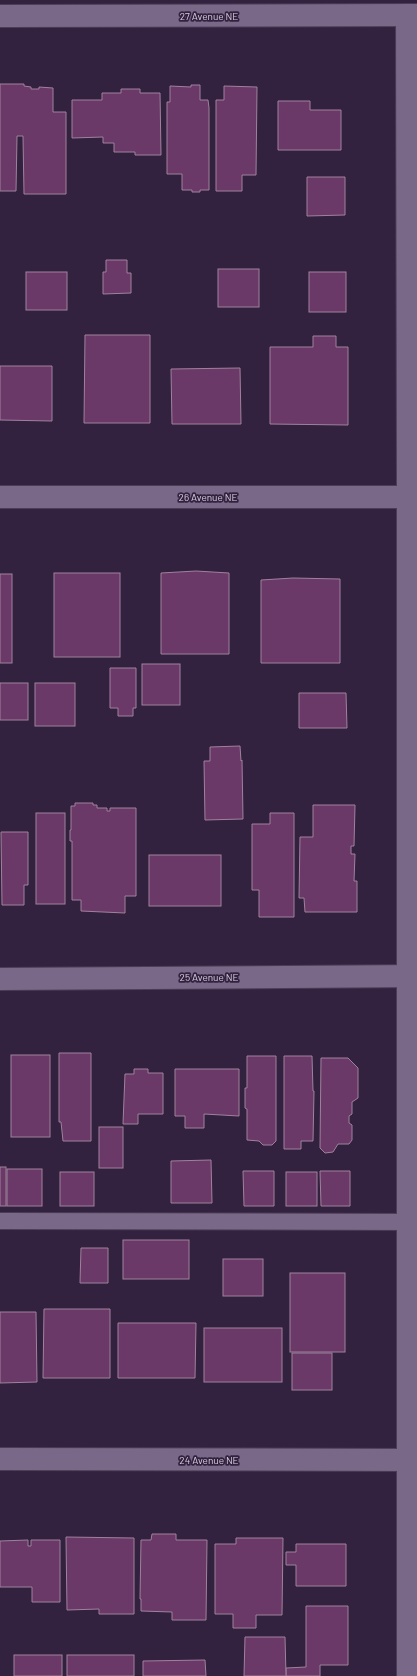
<svg xmlns="http://www.w3.org/2000/svg" width="417" height="1676" viewBox="0 0 417 1676" font-family="Barlow,sans-serif">
<style>
.building{fill:#6a3967;stroke:#a0819d}
.lines{fill:none;stroke-linecap:round;stroke-linejoin:round}
.lane-casing{stroke:#4c3d56;stroke-width:18}
.street-casing{stroke:#4c3d56;stroke-width:24}
.lane{stroke:#7a6889;stroke-width:16}
.street{stroke:#7a6889;stroke-width:22}
.labels{text-anchor:middle;stroke-width:3.5;stroke-linejoin:round;paint-order:stroke}
.street-label{font-size:10px;fill:#d9cfe2;stroke:#33223f}
</style>
<rect width="100%" height="100%" fill="#33223f"/>
<!-- building -->
<g class="building">
<polygon points="0,84 24,84 24,86 31,87 31,89 39,89 39,87 53,88 53,112 66,112 66,194 24,194 23,136 17,136 16,191 0,191"/>
<polygon points="191,85 200,85 200,100 208,100 209,108 209,190 200,190 200,192 192,192 192,190 182,190 182,174 167,174 167,102 170,102 170,86 191,87"/>
<polygon points="224,86 257,87 256,175 242,175 242,191 216,191 216,100 224,100"/>
<polygon points="121,89 140,89 140,93 160,93 161,155 135,155 135,152 114,152 114,143 103,143 103,137 72,138 72,100 102,100 102,93 121,93"/>
<polygon points="278,101 310,101 310,110 341,110 341,150 278,150"/>
<polygon points="307,177 345,177 345,215 307,216"/>
<polygon points="106,260 127,260 127,273 131,273 131,293 103,294 103,272 106,272"/>
<rect x="218" y="269" width="41" height="38"/>
<rect x="26" y="272" width="41" height="38"/>
<rect x="309" y="272" width="37" height="40"/>
<polygon points="85,335 150,335 150,423 84,423"/>
<polygon points="313,336 336,336 336,347 348,347 348,425 270,424 270,347 313,347"/>
<polygon points="0,366 52,366 52,421 0,420"/>
<polygon points="240,368 241,424 172,424 171,369"/>
<polygon points="196,571 229,573 229,654 161,654 161,573"/>
<rect x="54" y="573" width="66" height="84"/>
<rect x="0" y="574" width="12" height="89"/>
<polygon points="293,578 340,579 340,663 261,663 261,580"/>
<rect x="142" y="664" width="38" height="41"/>
<polygon points="110,668 136,668 136,708 133,708 133,716 118,716 118,708 110,708"/>
<rect x="0" y="683" width="28" height="37"/>
<rect x="35" y="683" width="40" height="43"/>
<polygon points="299,693 346,693 347,728 299,728"/>
<polygon points="240,746 241,761 242,760 243,819 205,820 204,761 210,761 210,747"/>
<polygon points="75,803 93,803 93,805 97,805 97,808 107,808 107,811 110,811 110,808 136,808 136,896 125,896 125,913 81,911 81,900 72,900 72,841 70,841 70,830 71,830 71,806 75,806"/>
<polygon points="313,805 355,805 354,846 351,846 351,854 355,854 354,881 357,881 357,912 305,912 304,898 299,898 300,837 313,837"/>
<rect x="36" y="813" width="29" height="91"/>
<polygon points="270,813 294,813 294,917 259,917 259,890 252,890 252,824 270,824"/>
<polygon points="1,832 28,832 28,885 24,885 24,905 2,905"/>
<rect x="149" y="855" width="72" height="51"/>
<polygon points="59,1053 91,1053 91,1141 63,1141 61,1122 59,1122"/>
<rect x="11" y="1055" width="39" height="82"/>
<polygon points="247,1056 276,1056 276,1141 272,1145 263,1145 259,1141 247,1140 247,1109 245,1108 245,1088 247,1088"/>
<polygon points="284,1056 312,1056 313,1091 314,1091 313,1141 301,1141 301,1149 284,1149"/>
<polygon points="321,1058 348,1058 358,1068 358,1098 352,1102 352,1114 349,1116 349,1123 352,1125 352,1140 349,1144 338,1144 333,1152 325,1153 320,1148"/>
<polygon points="134,1069 148,1069 148,1073 163,1073 163,1114 138,1114 138,1124 123,1124 125,1074 134,1074"/>
<polygon points="175,1069 239,1069 239,1116 204,1114 204,1128 185,1128 185,1116 175,1116"/>
<rect x="99" y="1127" width="24" height="41"/>
<polygon points="211,1160 212,1203 171,1203 171,1161"/>
<rect x="0" y="1167" width="6" height="39"/>
<rect x="7" y="1169" width="35" height="37"/>
<polygon points="243,1171 274,1171 274,1206 244,1206"/>
<polygon points="320,1171 350,1171 350,1206 321,1206"/>
<rect x="60" y="1172" width="34" height="34"/>
<rect x="286" y="1172" width="31" height="34"/>
<rect x="123" y="1240" width="66" height="39"/>
<polygon points="81,1248 108,1248 108,1283 80,1283"/>
<rect x="223" y="1259" width="40" height="37"/>
<rect x="290" y="1273" width="55" height="79"/>
<polygon points="44,1309 110,1309 110,1378 43,1378"/>
<polygon points="0,1312 36,1312 37,1382 0,1383"/>
<polygon points="118,1323 196,1323 195,1378 118,1378"/>
<rect x="204" y="1328" width="78" height="54"/>
<rect x="292" y="1353" width="40" height="37"/>
<polygon points="152,1534 176,1534 176,1540 207,1540 206,1620 172,1620 172,1612 141,1611 141,1599 140,1599 141,1540 151,1540"/>
<polygon points="66,1537 134,1538 134,1614 99,1614 99,1609 67,1610"/>
<polygon points="236,1538 283,1538 282,1615 256,1615 256,1628 233,1628 233,1614 215,1614 215,1544 236,1544"/>
<polygon points="28,1540 28,1546 31,1546 31,1540 60,1540 60,1602 32,1602 32,1587 0,1587 0,1541"/>
<polygon points="296,1544 346,1544 346,1586 296,1586 296,1565 286,1565 286,1552 296,1552"/>
<polygon points="306,1606 348,1606 348,1665 320,1665 320,1676 286,1676 286,1668 306,1667"/>
<polygon points="245,1637 285,1637 286,1676 244,1676"/>
<rect x="14" y="1655" width="48" height="21"/>
<rect x="67" y="1655" width="67" height="21"/>
<polygon points="205,1660 206,1676 143,1676 143,1661"/>
</g>
<g class="lines">
<defs>
<polyline id="lane" points="0,1221 417,1222"/>
<g id="street">
<polyline points="407,15 408,497 408,1676"/>
<polyline points="0,16 417,15"/>
<polyline points="0,497 417,497"/>
<polyline points="0,979 417,976"/>
<polyline points="0,1459 417,1460"/>
</g>
</defs>
<!-- lane casing -->
<use href="#lane" class="lane-casing"/>
<!-- street casing -->
<use href="#street" class="street-casing"/>
<!-- lane -->
<use href="#lane" class="lane"/>
<!-- street -->
<use href="#street" class="street"/>
</g>
<g class="labels">
<!-- street labels -->
<g class="street-label">
<text x="209" y="20">27 Avenue NE</text>
<text x="208" y="501">26 Avenue NE</text>
<text x="209" y="981">25 Avenue NE</text>
<text x="209" y="1464">24 Avenue NE</text>
</g>
</g>
</svg>
